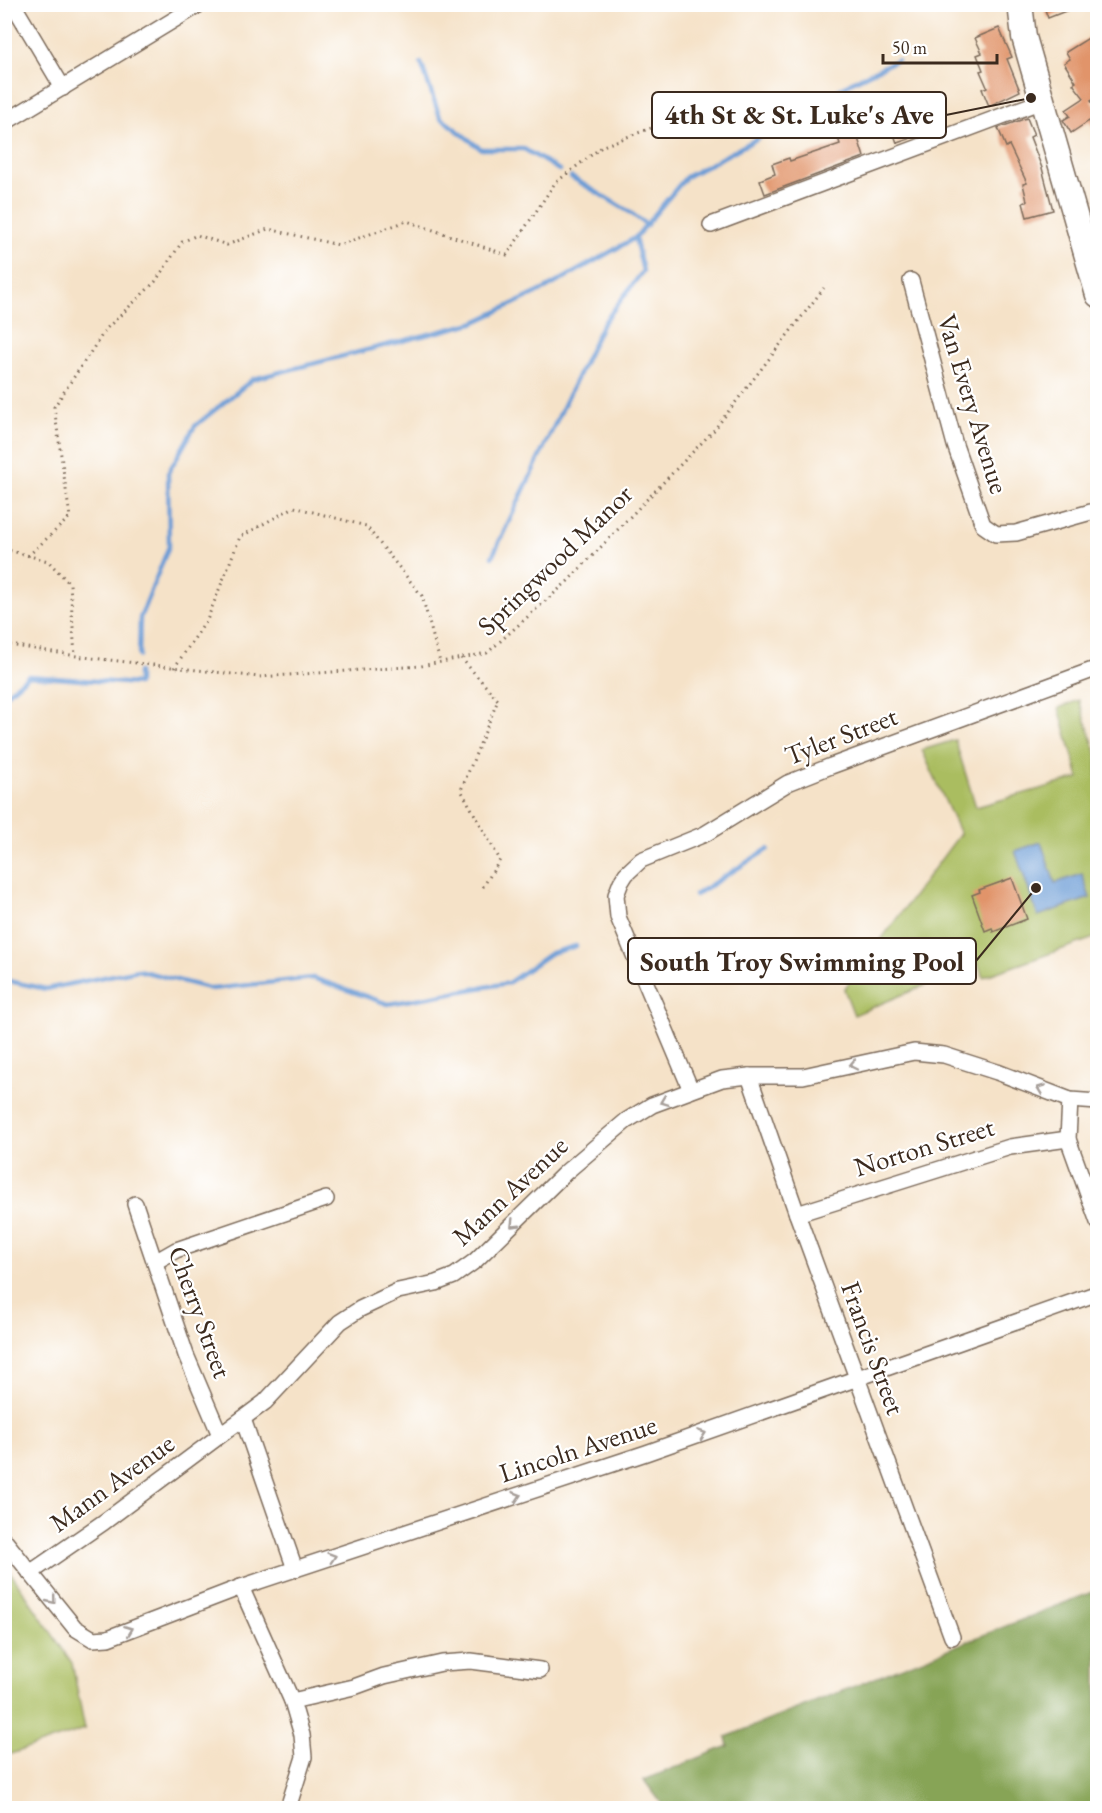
<svg xmlns="http://www.w3.org/2000/svg" width="1102" height="1813" viewBox="0 0 1102 1813" font-family="'EB Garamond',serif">
<style>
.green{fill:#aabd61;stroke:#727440;stroke-width:1.5}
.forest{fill:#87a457;stroke:#61673a;stroke-width:1.5}
.water{fill:#6c9cd5;stroke:#54637a;stroke-width:1.5}
.lines{fill:none;stroke-linecap:round;stroke-linejoin:round}
.stream{stroke:#6c9cd5;stroke-width:4.5}
.building{fill:#e1946a}
.minor-casing{stroke:#7c6a5a;stroke-width:18}
.primary-casing{stroke:#7c6a5a;stroke-width:27}
.path{stroke:#7c6a5a;stroke-width:3;stroke-dasharray:1.5 4.5;stroke-linecap:butt}
.minor{stroke:#fff;stroke-width:15}
.primary{stroke:#fff;stroke-width:24}
.oneway{stroke:#a79f9a}
.labels{text-anchor:middle;stroke-width:4.5;stroke-linejoin:round;paint-order:stroke}
.street-label{font-size:27px;fill:#3b2a1e;stroke:#fff}
.leader{fill:none;stroke:#3b2a1e;stroke-width:2}
.callout-dot{fill:#3b2a1e;stroke:#fff;stroke-width:2}
.callout{fill:#fff;stroke:#3b2a1e;stroke-width:2}
.callout-label{font-size:28px;text-anchor:middle;font-weight:bold;fill:#3b2a1e}
</style>
<rect width="100%" height="100%" fill="#fff"/>
<filter id="ink" filterUnits="userSpaceOnUse"><feTurbulence type="fractalNoise" baseFrequency=".0167" numOctaves="2"/><feDisplacementMap in="SourceGraphic" scale="12" xChannelSelector="R" yChannelSelector="G"/><feConvolveMatrix kernelMatrix="1 2 1 2 8 2 1 2 1" color-interpolation-filters="sRGB"/></filter>
<filter id="wash" filterUnits="userSpaceOnUse"><feTurbulence type="fractalNoise" baseFrequency=".008" numOctaves="4" result="noise"/><feDisplacementMap in="SourceGraphic" scale="24" xChannelSelector="R" yChannelSelector="G"/><feGaussianBlur stdDeviation="1.35" result="paint"/><feColorMatrix in="noise" values="0 0 0 0 0 0 0 0 0 0 0 0 0 0 0 0 0 1.4 0 .05"/><feComposite in="paint" operator="in"/></filter>
<g filter="url(#wash)">
<rect width="100%" height="100%" fill="#f5e2c8"/>
<!-- green -->
<g class="green">
<polygon points="1079,700 1097,755 1097,937 983,977 978,963 854,1015 844,989 960,834 922,750 955,740 976,807 1079,778 1059,708"/>
<polygon points="4,1563 72,1663 85,1729 5,1756"/>
</g>
<!-- forest -->
<polygon class="forest" points="1097,1590 1097,1808 665,1808 644,1780 728,1746 726,1737"/>
<!-- water -->
<polygon class="water" points="1041,842 1055,883 1082,874 1090,898 1038,916 1015,851"/>
<g class="lines">
<!-- stream -->
<g class="stream">
<polyline points="421,63 440,117 481,149 524,149 559,170"/>
<polyline points="571,177 628,211 647,225"/>
<polyline points="492,557 602,325 643,271 635,238"/>
<polyline points="139,656 140,618 169,546 168,473 195,426 253,379 473,323 545,289 635,238 686,177 764,135 852,82 897,60"/>
<polyline points="4,696 28,676 138,684 138,672"/>
<polyline points="695,895 768,849"/>
<polyline points="4,980 46,989 138,970 212,989 313,978 388,1004 508,983 551,953 576,946"/>
</g>
</g>
<g id="blocks">
<!-- building -->
<g class="building">
<polygon points="1043,4 1081,4 1081,5 1048,18"/>
<polygon points="999,28 1012,57 1007,59 1020,91 989,106 982,89 987,87 980,71 983,70 977,55 982,53 975,38"/>
<polygon points="1098,32 1098,97 1091,101 1098,110 1098,135 1089,121 1071,133 1063,120 1070,116 1066,110 1084,98 1073,84 1076,82 1064,63 1070,59 1066,52"/>
<polygon points="901,118 909,139 897,143 890,123"/>
<polygon points="1027,118 1034,135 1030,137 1042,168 1053,210 1027,217 1023,203 1027,201 1023,184 1027,183 1009,145 1006,147 998,128"/>
<polygon points="856,132 864,157 765,194 760,180 775,174 772,164 789,158 790,161 840,144 838,138"/>
<polygon points="1012,878 1027,919 993,932 992,928 985,931 972,895 980,892 979,890"/>
</g>
</g>
</g>
<g filter="url(#ink)">
<use href="#blocks" fill-opacity="0" stroke="#7c6a5a" stroke-width="1.5"/>
<g class="lines">
<defs>
<g id="minor">
<polyline points="13,4 63,88"/>
<polyline points="4,123 200,4"/>
<polyline points="711,225 1042,101"/>
<polyline points="911,281 955,445 983,525 996,534 1016,533 1098,510"/>
<polyline points="749,1076 797,1214 952,1637"/>
<polyline points="691,1090 618,917 616,895 621,882 626,874 641,860 705,834 788,783 831,766 1098,668"/>
<polyline points="1070,1100 1068,1139 1098,1222"/>
<polyline points="135,1204 186,1355 220,1435"/>
<polyline points="797,1214 1010,1147 1068,1139"/>
<polyline points="155,1262 176,1250 326,1199"/>
<polyline points="243,1419 295,1569"/>
<polyline points="4,1540 75,1628 93,1639 108,1638 241,1587 646,1453 1098,1293"/>
<polyline points="30,1573 104,1522 265,1402 340,1322 360,1309 398,1291 436,1283 454,1276 475,1261 566,1172 626,1121 652,1105 722,1079 749,1076 803,1076 914,1052 944,1055 997,1072 1070,1100 1098,1102"/>
<polyline points="241,1587 292,1701 302,1735 304,1757 288,1808"/>
<polyline points="292,1701 354,1687 384,1676 442,1663 471,1661 540,1670"/>
</g>
<polyline id="primary" points="1020,4 1024,37 1098,295"/>
</defs>
<!-- minor casing -->
<use href="#minor" class="minor-casing"/>
<!-- primary casing -->
<use href="#primary" class="primary-casing"/>
<!-- path -->
<g class="path">
<polyline points="4,549 48,561 70,584 75,656"/>
<polyline points="28,556 70,517 54,407 106,329 155,282 182,242 197,235 227,245 268,229 339,245 407,221 507,255 555,183 603,146 678,118"/>
<polyline points="4,644 83,657 259,677 421,666 487,653 568,581 714,430 824,288"/>
<polyline points="461,658 498,700 461,790 500,860 481,890"/>
<polyline points="174,668 207,620 240,537 294,507 366,526 422,596 440,662"/>
</g>
<!-- minor -->
<use href="#minor" class="minor"/>
<!-- primary -->
<use href="#primary" class="primary"/>
</g>
<!-- one-way arrows -->
<defs><path id="oneway-chevron" d="M-2-3.5L2.5 0L-2 3.5" fill="none" stroke-width="1.6" stroke-linecap="round" stroke-linejoin="round" transform="scale(1.5)"/></defs>
<g class="oneway">
<use href="#oneway-chevron" transform="translate(853 1065) rotate(168)"/>
<use href="#oneway-chevron" transform="translate(1041 1089) rotate(-159)"/>
<use href="#oneway-chevron" transform="translate(664 1101) rotate(159)"/>
<use href="#oneway-chevron" transform="translate(514 1224) rotate(135)"/>
<use href="#oneway-chevron" transform="translate(702 1434) rotate(-19)"/>
<use href="#oneway-chevron" transform="translate(517 1496) rotate(-18)"/>
<use href="#oneway-chevron" transform="translate(332 1557) rotate(-18)"/>
<use href="#oneway-chevron" transform="translate(52 1600) rotate(51)"/>
<use href="#oneway-chevron" transform="translate(129 1630) rotate(-21)"/>
</g>
</g>
<g class="labels">
<!-- street labels -->
<g class="street-label">
<text transform="translate(973 404) rotate(73)" y="9">Van Every Avenue</text>
<text transform="translate(555 560) rotate(-44)" y="9">Springwood Manor</text>
<text transform="translate(841 736) rotate(-21)" y="9">Tyler Street</text>
<text transform="translate(924 1147) rotate(-17)" y="9">Norton Street</text>
<text transform="translate(510 1191) rotate(-43)" y="9">Mann Avenue</text>
<text transform="translate(200 1312) rotate(70)" y="9">Cherry Street</text>
<text transform="translate(873 1348) rotate(70)" y="9">Francis Street</text>
<text transform="translate(578 1449) rotate(-18)" y="9">Lincoln Avenue</text>
<text transform="translate(112 1483) rotate(-36)" y="9">Mann Avenue</text>
</g>
</g>
<!-- callouts -->
<path class="leader" d="M1031 98L946 115M1036 888L976 961"/>
<g class="callout-dot">
<circle cx="1031" cy="98" r="6"/>
<circle cx="1036" cy="888" r="6"/>
</g>
<g class="callout">
<rect x="652" y="92" width="294" height="46" rx="6"/>
<rect x="628" y="938" width="348" height="46" rx="6"/>
</g>
<g class="callout-label">
<text x="799" y="124">4th St &amp; St. Luke's Ave</text>
<text x="802" y="971">South Troy Swimming Pool</text>
</g>
<!-- margin -->
<rect width="1102" height="1813" fill="none" stroke="#fff" stroke-width="24"/>
<!-- scale -->
<path d="M883 54v9h114v-9" fill="none" stroke="#3b2a1e" stroke-width="3"/>
<text x="892" y="54" font-size="18" fill="#3b2a1e" stroke="#ffffff" stroke-width="4.5" paint-order="stroke">50 m</text>
</svg>
